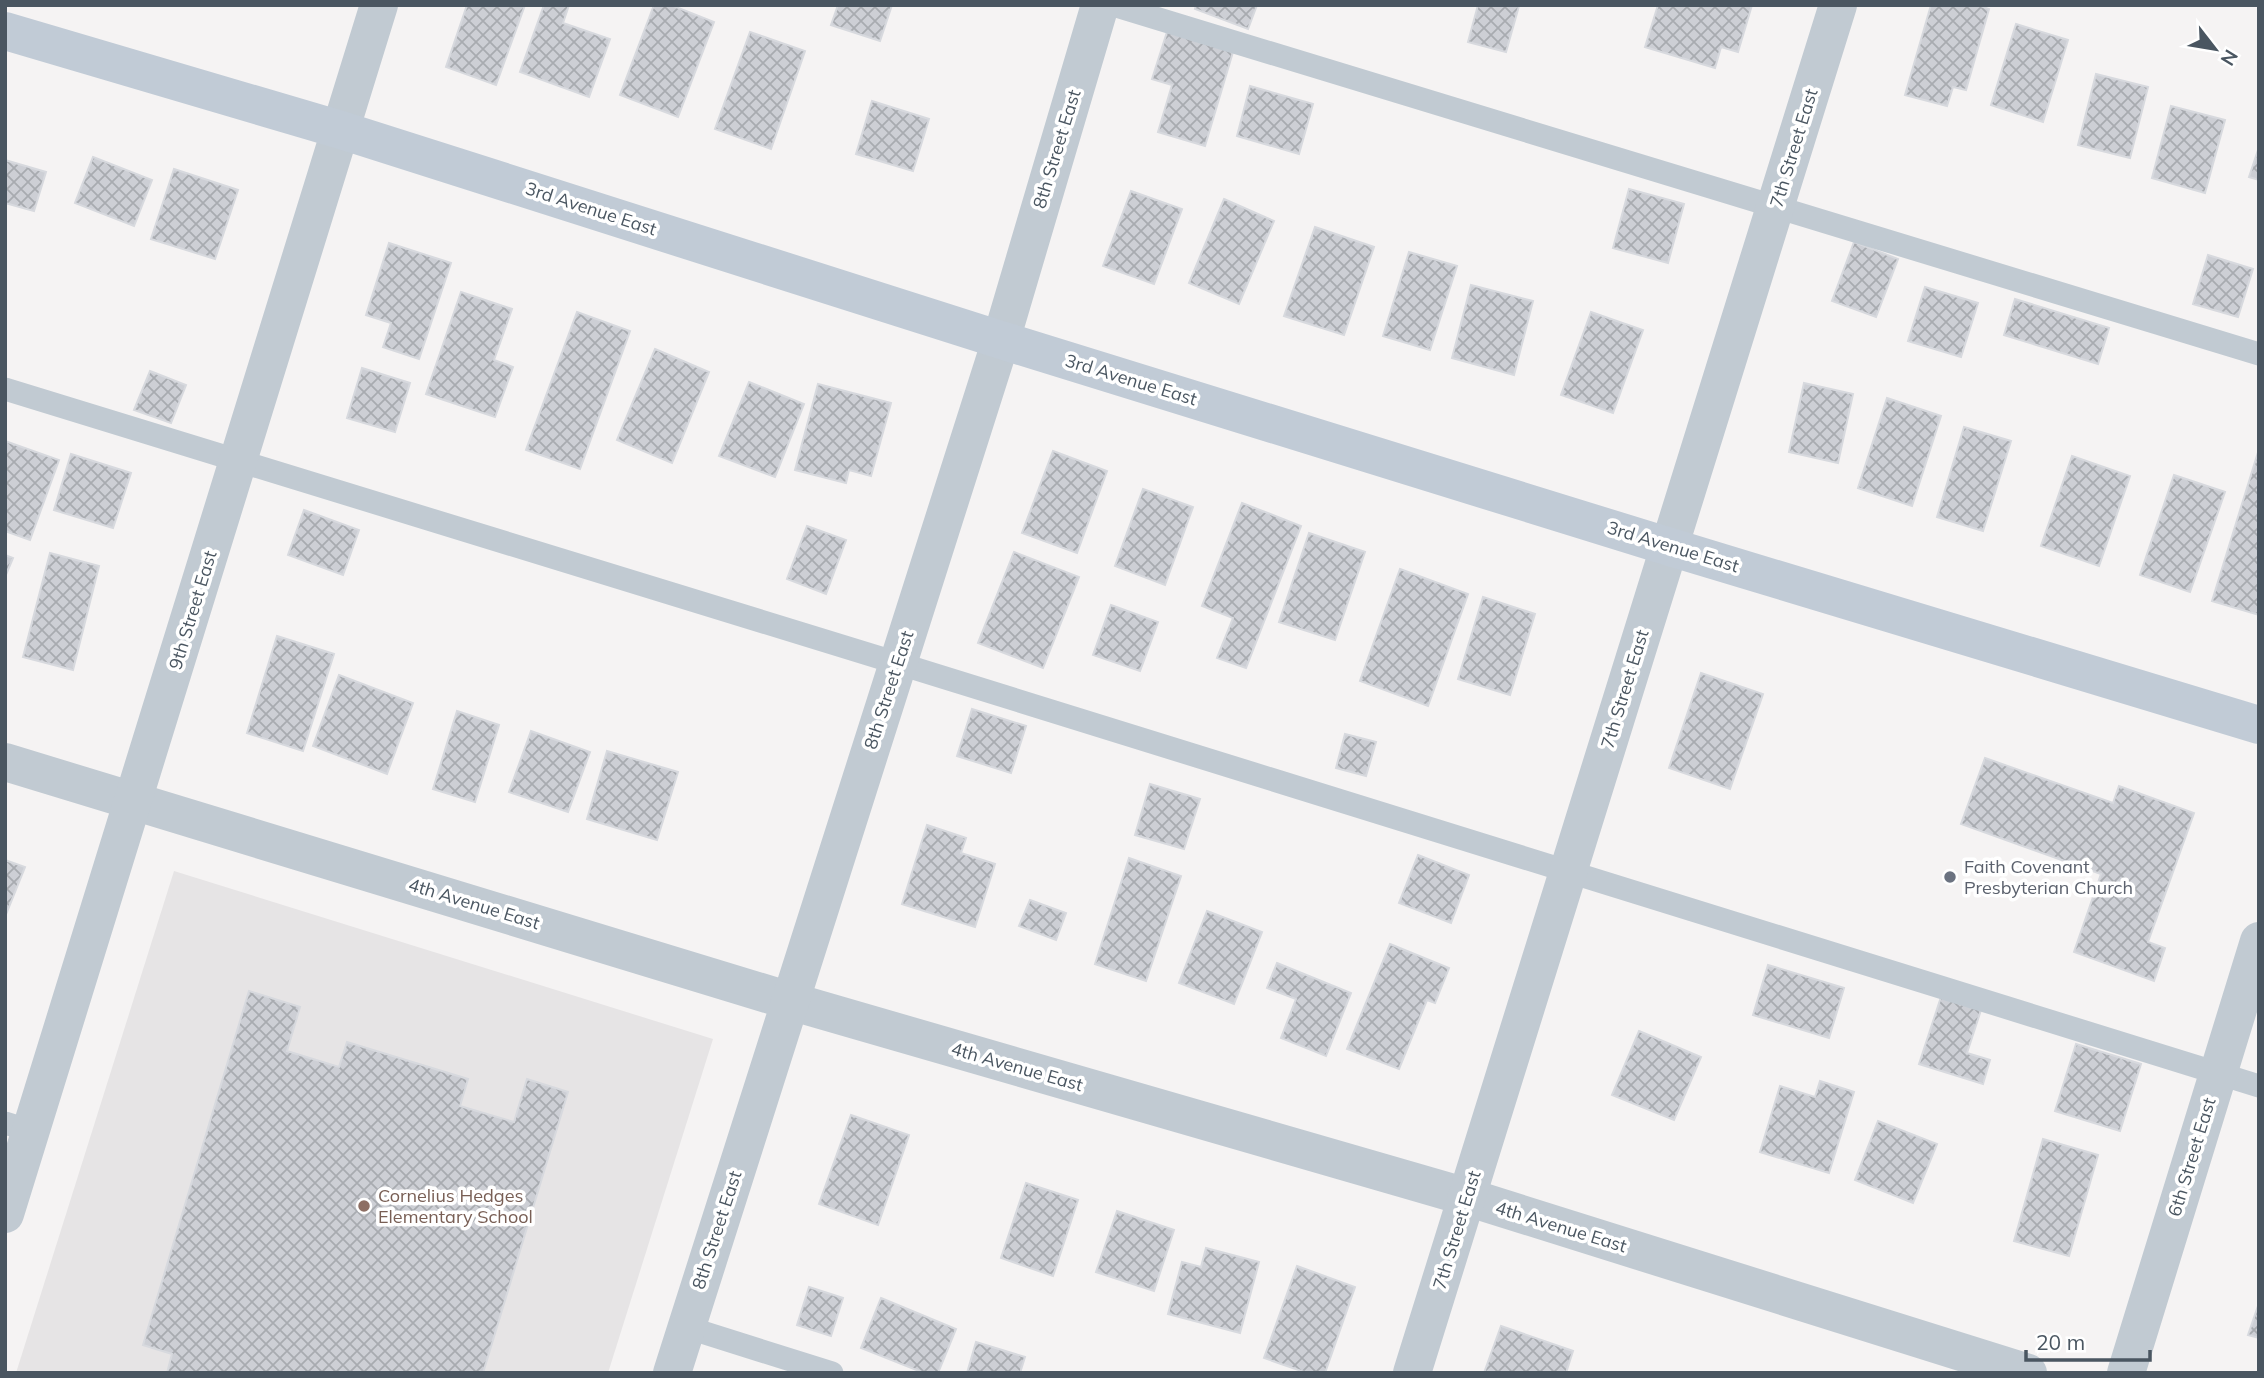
<svg xmlns="http://www.w3.org/2000/svg" width="2264" height="1378" viewBox="0 0 2264 1378" font-family="Mulish,sans-serif">
<style>
.education{fill:#e6e4e5}
.building{fill:url(#building-cross-hatch);stroke:#d7d9de;stroke-width:2}
.lines{fill:none;stroke-linecap:round;stroke-linejoin:round}
.lane{stroke:#c1cad2;stroke-width:23}
.street{stroke:#c1cad2;stroke-width:38}
.secondary{stroke:#c1cbd6;stroke-width:38}
.worship-dot{fill:#6b7280;stroke:#fff;stroke-width:2.5}
.education-dot{fill:#8d6e63;stroke:#fff;stroke-width:2.5}
.labels{text-anchor:middle;stroke-width:7;stroke-linejoin:round;paint-order:stroke}
.street-label{font-size:18px;fill:#4a5661;stroke:#fff}
.worship-label{font-size:18px;fill:#5b616d;stroke:#fff;text-anchor:start}
.education-label{font-size:18px;fill:#785e54;stroke:#fff;text-anchor:start}
</style>
<defs>
<pattern id="building-cross-hatch" width="8" height="8" patternUnits="userSpaceOnUse" patternTransform="scale(1.75)"><rect width="8" height="8" fill="#cdcfd5"/><path d="M0 0l8 8M0 8l8-8" fill="none" stroke="#a8abb0"/></pattern>
</defs>
<rect width="100%" height="100%" fill="#f5f3f3"/>
<!-- education -->
<polygon class="education" points="174,871 713,1039 608,1373 16,1373"/>
<!-- building -->
<g class="building">
<polygon points="467,5 525,5 496,85 446,67"/>
<polygon points="544,5 569,5 563,23 610,39 589,97 520,72"/>
<polygon points="654,5 671,5 714,22 678,117 620,95"/>
<polygon points="838,5 892,5 880,41 831,25"/>
<polygon points="1196,5 1257,5 1248,29 1195,9"/>
<polygon points="1478,5 1519,6 1506,52 1468,42"/>
<polygon points="1658,5 1752,5 1738,52 1721,47 1715,68 1645,47"/>
<polygon points="1931,5 1978,5 1989,9 1966,90 1953,87 1947,106 1905,95"/>
<polygon points="2016,24 2068,40 2043,122 1991,105"/>
<polygon points="750,32 805,51 771,149 715,129"/>
<polygon points="1167,32 1233,52 1205,146 1158,132 1172,85 1152,79"/>
<polygon points="2096,74 2148,87 2130,158 2078,145"/>
<polygon points="1250,86 1313,104 1299,154 1237,136"/>
<polygon points="872,101 929,119 913,171 856,154"/>
<polygon points="2171,106 2225,120 2205,193 2152,178"/>
<polygon points="2259,147 2259,180 2249,177"/>
<polygon points="93,157 152,180 134,226 75,203"/>
<polygon points="5,160 46,172 34,211 5,203"/>
<polygon points="174,169 238,190 215,259 151,239"/>
<polygon points="1629,189 1684,204 1668,263 1613,248"/>
<polygon points="1131,191 1182,209 1154,284 1103,266"/>
<polygon points="1224,199 1274,221 1239,304 1189,283"/>
<polygon points="1315,227 1374,247 1344,335 1284,316"/>
<polygon points="1854,242 1898,259 1876,317 1832,301"/>
<polygon points="389,243 451,263 419,359 383,347 391,323 366,315"/>
<polygon points="1409,252 1457,266 1430,350 1383,336"/>
<polygon points="2208,255 2253,269 2238,317 2193,304"/>
<polygon points="1471,285 1533,301 1514,375 1452,358"/>
<polygon points="1925,287 1978,303 1961,357 1908,341"/>
<polygon points="461,292 512,309 494,360 513,367 495,417 426,394"/>
<polygon points="2015,299 2109,328 2098,364 2004,335"/>
<polygon points="577,312 630,331 580,469 526,450"/>
<polygon points="1591,312 1643,330 1613,413 1561,395"/>
<polygon points="655,349 709,372 672,463 617,440"/>
<polygon points="362,368 410,383 395,432 347,418"/>
<polygon points="150,371 186,385 171,423 134,410"/>
<polygon points="749,382 804,404 775,477 719,456"/>
<polygon points="1804,383 1853,394 1838,463 1789,452"/>
<polygon points="818,384 891,403 871,476 849,470 846,483 795,470"/>
<polygon points="1887,398 1941,416 1912,506 1858,488"/>
<polygon points="1964,427 2011,441 1983,531 1937,517"/>
<polygon points="5,441 59,460 30,540 5,531"/>
<polygon points="2259,449 2259,615 2212,601"/>
<polygon points="1053,451 1107,471 1077,553 1022,533"/>
<polygon points="71,454 131,473 113,528 54,510"/>
<polygon points="2072,456 2130,476 2099,566 2041,546"/>
<polygon points="2174,475 2225,492 2190,592 2140,575"/>
<polygon points="1143,489 1193,507 1165,585 1115,566"/>
<polygon points="1242,503 1301,526 1246,668 1217,658 1233,618 1202,606"/>
<polygon points="304,510 359,530 343,575 288,555"/>
<polygon points="807,526 846,540 826,594 787,579"/>
<polygon points="1309,533 1365,552 1335,640 1279,622"/>
<polygon points="1014,552 1079,577 1043,668 978,643"/>
<polygon points="50,553 99,566 73,670 23,657"/>
<polygon points="5,555 13,558 5,577"/>
<polygon points="1400,569 1468,594 1428,706 1360,681"/>
<polygon points="1483,597 1535,614 1510,695 1458,679"/>
<polygon points="1111,605 1158,622 1140,671 1093,655"/>
<polygon points="277,636 334,654 303,751 247,733"/>
<polygon points="1701,673 1763,694 1730,789 1669,768"/>
<polygon points="339,675 413,703 387,774 313,746"/>
<polygon points="972,709 1026,726 1011,773 957,756"/>
<polygon points="457,711 499,725 475,802 433,789"/>
<polygon points="531,731 590,752 568,812 509,792"/>
<polygon points="1345,734 1376,742 1366,776 1336,768"/>
<polygon points="607,751 678,772 657,840 587,819"/>
<polygon points="1985,758 2113,803 2119,786 2194,813 2148,942 2165,948 2154,981 2074,952 2101,874 1961,824"/>
<polygon points="1150,784 1200,799 1184,849 1135,835"/>
<polygon points="927,825 966,838 961,853 995,864 975,927 902,904"/>
<polygon points="1418,855 1469,875 1451,923 1399,903"/>
<polygon points="1129,858 1181,876 1146,981 1095,964"/>
<polygon points="5,860 25,867 5,917"/>
<polygon points="1030,900 1066,913 1056,940 1019,926"/>
<polygon points="1207,911 1262,932 1234,1004 1179,983"/>
<polygon points="1390,944 1449,968 1435,1003 1427,1000 1399,1069 1347,1049"/>
<polygon points="1277,963 1351,993 1326,1056 1281,1038 1296,999 1267,988"/>
<polygon points="1768,965 1844,988 1829,1038 1753,1015"/>
<polygon points="249,991 300,1007 287,1051 339,1067 347,1042 468,1079 460,1106 514,1122 527,1079 568,1092 483,1373 167,1373 172,1354 143,1345"/>
<polygon points="1941,997 1981,1010 1967,1053 1990,1060 1983,1084 1919,1064"/>
<polygon points="1639,1031 1701,1057 1674,1120 1612,1095"/>
<polygon points="2076,1044 2141,1064 2120,1131 2055,1111"/>
<polygon points="1820,1081 1854,1092 1829,1173 1760,1152 1780,1086 1815,1097"/>
<polygon points="851,1115 909,1135 878,1225 819,1204"/>
<polygon points="1878,1121 1937,1144 1913,1203 1855,1180"/>
<polygon points="2043,1139 2098,1155 2069,1256 2014,1241"/>
<polygon points="1026,1183 1078,1200 1053,1276 1001,1258"/>
<polygon points="1117,1211 1174,1230 1154,1291 1096,1272"/>
<polygon points="1206,1248 1259,1262 1240,1333 1168,1314 1182,1262 1201,1267"/>
<polygon points="1297,1266 1355,1287 1325,1373 1307,1373 1264,1358"/>
<polygon points="809,1287 843,1298 831,1336 797,1325"/>
<polygon points="881,1298 956,1329 938,1373 924,1373 861,1348"/>
<polygon points="2259,1303 2259,1338 2248,1335"/>
<polygon points="1501,1326 1573,1351 1566,1373 1484,1373"/>
<polygon points="976,1342 1025,1357 1020,1373 967,1373"/>
</g>
<g class="lines">
<!-- lane -->
<g class="lane">
<polyline points="1113,5 2259,354"/>
<polyline points="5,389 897,663 2259,1086"/>
<polyline points="5,1123 31,1131"/>
<polyline points="686,1327 832,1373"/>
</g>
<!-- street -->
<g class="street">
<polyline points="5,762 790,1001 1467,1197 2028,1373"/>
<polyline points="5,1214 379,5"/>
<polyline points="672,1373 1001,340 1100,5"/>
<polyline points="1412,1373 1838,5"/>
<polyline points="2126,1373 2259,941"/>
</g>
<!-- secondary -->
<polyline class="secondary" points="5,31 341,130 1001,340 1670,547 2259,725"/>
</g>
<!-- markers -->
<circle class="worship-dot" cx="1950" cy="877" r="7"/>
<circle class="education-dot" cx="364" cy="1206" r="7"/>
<g class="labels">
<!-- street labels -->
<g class="street-label">
<text transform="translate(1794 148) rotate(-73)" y="6">7th Street East</text>
<text transform="translate(1057 149) rotate(-73)" y="6">8th Street East</text>
<text transform="translate(591 209) rotate(18)" y="6">3rd Avenue East</text>
<text transform="translate(1131 380) rotate(17)" y="6">3rd Avenue East</text>
<text transform="translate(1673 547) rotate(17)" y="6">3rd Avenue East</text>
<text transform="translate(193 610) rotate(-73)" y="6">9th Street East</text>
<text transform="translate(1625 689) rotate(-73)" y="6">7th Street East</text>
<text transform="translate(889 690) rotate(-72)" y="6">8th Street East</text>
<text transform="translate(474 904) rotate(17)" y="6">4th Avenue East</text>
<text transform="translate(1017 1067) rotate(16)" y="6">4th Avenue East</text>
<text transform="translate(2192 1157) rotate(-73)" y="6">6th Street East</text>
<text transform="translate(1561 1227) rotate(17)" y="6">4th Avenue East</text>
<text transform="translate(717 1230) rotate(-72)" y="6">8th Street East</text>
<text transform="translate(1457 1230) rotate(-73)" y="6">7th Street East</text>
</g>
<!-- worship labels -->
<g class="worship-label">
<text x="1964" y="873">Faith Covenant<tspan x="1964" dy="21">Presbyterian Church</tspan></text>
</g>
<!-- education labels -->
<g class="education-label">
<text x="378" y="1202">Cornelius Hedges<tspan x="378" dy="21">Elementary School</tspan></text>
</g>
</g>
<!-- border -->
<rect width="2264" height="1378" fill="none" stroke="#4a5661" stroke-width="14"/>
<!-- north arrow -->
<g transform="translate(2215 49) rotate(121)" stroke="#ffffff" stroke-width="5" paint-order="stroke">
<path d="M0-5L12 26L0 18L-12 26Z" fill="#4a5661"/>
<text y="-10" font-size="19" font-weight="bold" text-anchor="middle" fill="#4a5661">N</text>
</g>
<!-- scale -->
<path d="M2026 1350v10h124v-10" fill="none" stroke="#4a5661" stroke-width="3.5"/>
<text x="2036" y="1350" font-size="21" fill="#4a5661" stroke="#ffffff" stroke-width="5" paint-order="stroke">20 m</text>
</svg>
